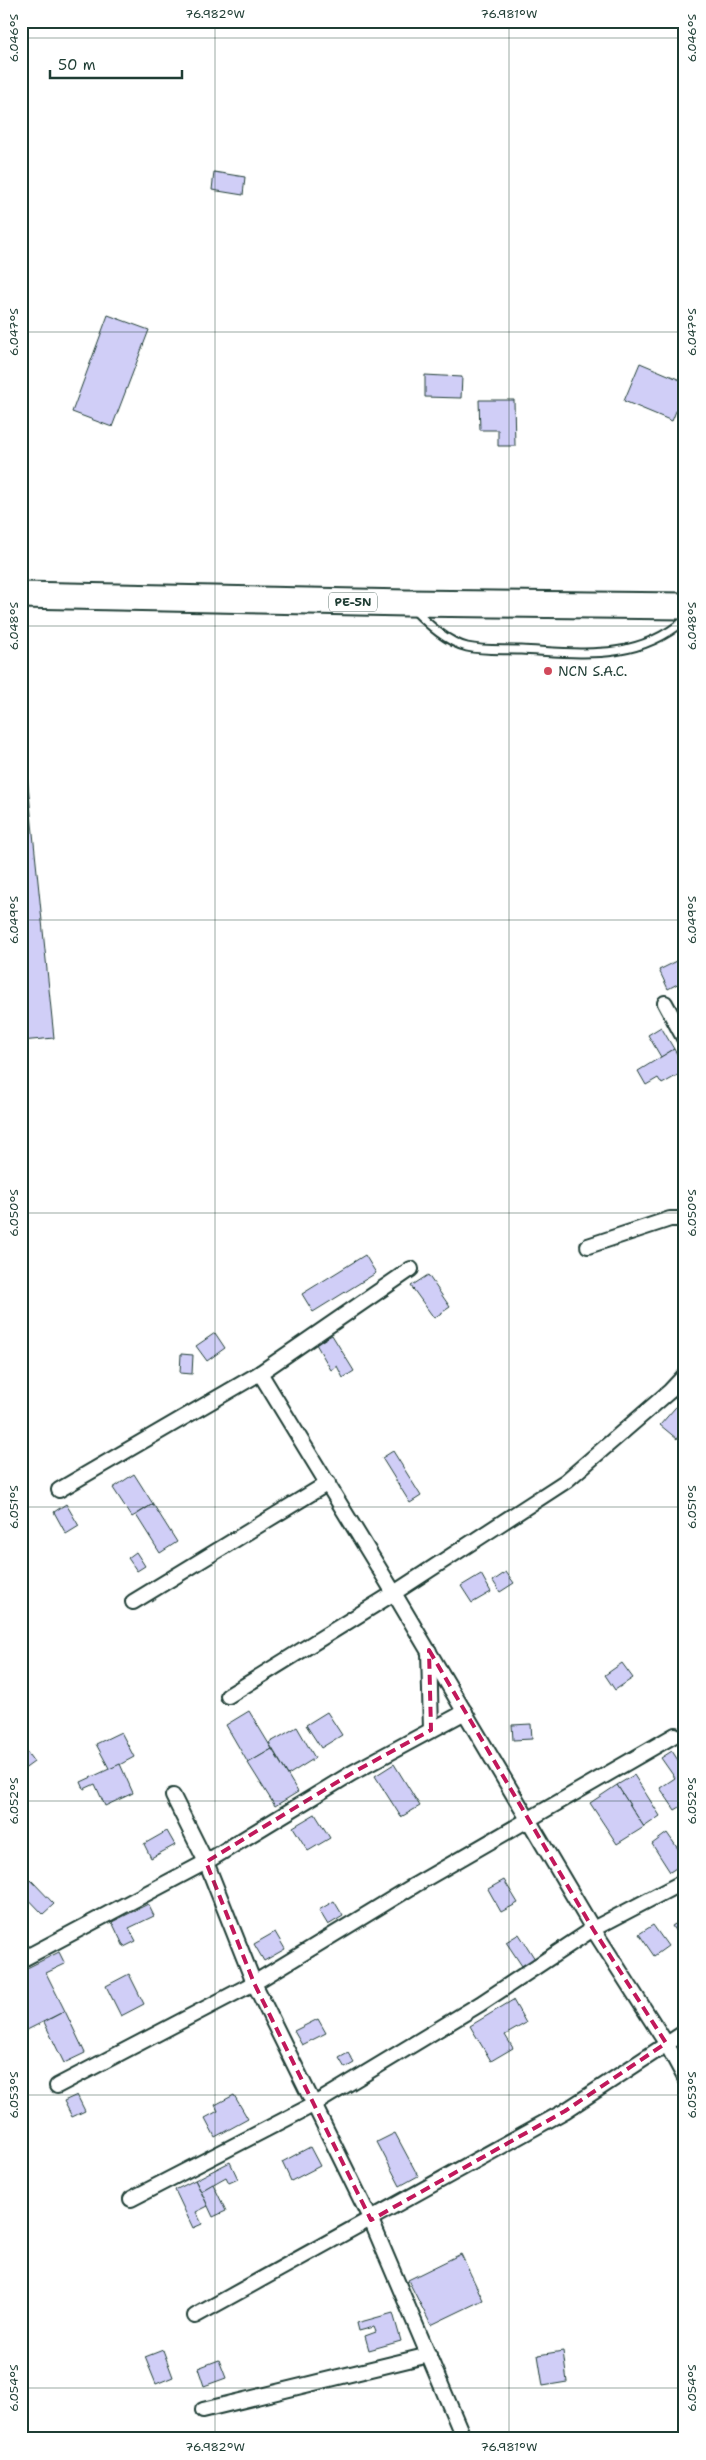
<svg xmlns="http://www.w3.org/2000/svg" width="706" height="2460" viewBox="0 0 706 2460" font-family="'Shantell Sans',sans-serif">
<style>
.building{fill:#d0cef7;stroke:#1f3d34}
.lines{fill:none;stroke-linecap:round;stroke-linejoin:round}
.lane-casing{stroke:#1f3d34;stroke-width:11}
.street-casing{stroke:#1f3d34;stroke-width:18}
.highway-casing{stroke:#1f3d34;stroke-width:29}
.lane{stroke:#fff;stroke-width:7}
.street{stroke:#fff;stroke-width:14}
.highway{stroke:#fff;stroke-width:25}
.marked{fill:none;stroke:#c2185b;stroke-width:4;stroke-dasharray:10 6;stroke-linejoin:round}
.ticks{fill:none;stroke:#1f3d34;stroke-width:1;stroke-opacity:0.45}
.poi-dot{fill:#d1495b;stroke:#fff;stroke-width:2}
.labels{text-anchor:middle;stroke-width:4;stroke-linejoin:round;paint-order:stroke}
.shield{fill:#fff;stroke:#627771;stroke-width:1}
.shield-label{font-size:12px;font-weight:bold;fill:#1f3d34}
.poi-label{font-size:14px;fill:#1f3d34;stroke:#fff;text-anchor:start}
.neatline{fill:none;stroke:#1f3d34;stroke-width:2}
.ticks-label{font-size:12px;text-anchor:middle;fill:#1f3d34}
</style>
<rect width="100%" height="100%" fill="#fff"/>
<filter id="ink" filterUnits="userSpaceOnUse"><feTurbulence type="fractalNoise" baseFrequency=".02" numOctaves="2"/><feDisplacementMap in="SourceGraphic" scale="10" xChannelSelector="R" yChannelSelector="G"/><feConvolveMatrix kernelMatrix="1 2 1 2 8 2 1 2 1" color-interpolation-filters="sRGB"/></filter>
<g filter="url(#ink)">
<!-- building -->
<g class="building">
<polygon points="214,172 245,177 243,195 212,190"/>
<polygon points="108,315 149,330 112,427 72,412"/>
<polygon points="640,363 685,382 685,389 672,421 624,401"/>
<polygon points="425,375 462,377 461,398 425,397"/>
<polygon points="479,400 514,400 515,446 498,446 498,430 480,430"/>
<polygon points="24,745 54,1038 21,1041 21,746"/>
<polygon points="685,957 685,980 668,989 659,970"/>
<polygon points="661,1027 674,1049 661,1057 648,1035"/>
<polygon points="674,1049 685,1067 685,1071 662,1084 658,1078 646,1085 638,1071"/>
<polygon points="365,1255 376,1273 313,1312 302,1294"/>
<polygon points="428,1275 450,1307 434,1318 411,1286"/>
<polygon points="215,1333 225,1348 207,1361 196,1346"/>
<polygon points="332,1335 354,1371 343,1378 337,1366 331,1370 316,1344"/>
<polygon points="181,1354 193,1355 192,1374 180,1373"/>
<polygon points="682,1400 685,1402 685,1430 677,1439 660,1425"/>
<polygon points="393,1451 421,1496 410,1503 382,1458"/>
<polygon points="134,1474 153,1504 132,1517 113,1488"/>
<polygon points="66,1504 79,1526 66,1534 54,1512"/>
<polygon points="153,1504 177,1542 160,1553 136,1515"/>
<polygon points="136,1552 145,1566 137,1571 128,1558"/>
<polygon points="506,1572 514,1583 500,1592 493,1581"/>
<polygon points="481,1574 491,1592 472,1603 461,1586"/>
<polygon points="622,1663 633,1678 615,1690 605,1675"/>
<polygon points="249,1711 272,1749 248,1763 226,1725"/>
<polygon points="327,1712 342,1735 321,1748 306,1725"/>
<polygon points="531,1724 532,1739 513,1740 512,1725"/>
<polygon points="297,1727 315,1758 288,1775 269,1743"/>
<polygon points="121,1732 134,1757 110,1770 96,1744"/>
<polygon points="21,1744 34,1762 23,1770 21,1768"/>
<polygon points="272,1749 298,1792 275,1806 248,1763"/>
<polygon points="672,1751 685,1771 685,1804 675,1810 660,1788 675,1778 661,1758"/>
<polygon points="120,1764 133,1793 105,1806 95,1784 84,1789 81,1782"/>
<polygon points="394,1764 420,1806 401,1817 375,1776"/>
<polygon points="634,1775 660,1816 644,1827 617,1785"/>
<polygon points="617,1785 644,1827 617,1844 590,1803"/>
<polygon points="315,1814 330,1838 308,1851 293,1827"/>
<polygon points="167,1831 175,1845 151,1858 144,1844"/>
<polygon points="667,1833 685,1859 685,1862 670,1872 652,1844"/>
<polygon points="31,1880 54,1904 43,1914 21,1891"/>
<polygon points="504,1880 518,1903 501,1912 488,1889"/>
<polygon points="334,1901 343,1916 328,1925 319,1910"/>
<polygon points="148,1904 154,1916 129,1928 136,1941 124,1947 112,1922"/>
<polygon points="685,1918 685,1946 672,1926"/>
<polygon points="653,1925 668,1946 654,1956 639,1934"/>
<polygon points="275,1932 285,1949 264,1961 254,1944"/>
<polygon points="519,1934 535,1959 522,1966 506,1942"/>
<polygon points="59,1952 65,1964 46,1973 65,2011 21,2033 21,1971"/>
<polygon points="129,1974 144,2004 121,2016 106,1986"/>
<polygon points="513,2000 526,2023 505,2035 513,2048 491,2061 470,2026"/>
<polygon points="65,2011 85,2053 64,2063 44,2022"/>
<polygon points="318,2019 326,2033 302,2045 294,2031"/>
<polygon points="348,2053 354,2063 345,2068 339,2058"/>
<polygon points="77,2095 85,2111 72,2117 64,2101"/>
<polygon points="234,2095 248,2119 215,2137 205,2118 218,2111 215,2105"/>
<polygon points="395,2133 418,2176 400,2186 377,2142"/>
<polygon points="310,2147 320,2166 291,2181 282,2162"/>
<polygon points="230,2162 238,2179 229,2183 226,2177 201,2191 195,2180"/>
<polygon points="195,2180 208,2206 196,2212 202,2224 193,2228 175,2190"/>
<polygon points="213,2184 226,2211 213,2217 201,2191"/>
<polygon points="461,2254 483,2300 431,2325 408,2280"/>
<polygon points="393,2313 401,2341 369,2350 365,2336 376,2332 374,2327 359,2331 357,2323"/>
<polygon points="163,2350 173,2377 156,2384 145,2357"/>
<polygon points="563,2351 567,2382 543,2386 538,2355"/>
<polygon points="219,2360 226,2378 204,2386 198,2368"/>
</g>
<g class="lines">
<defs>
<path id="lane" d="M414 610C429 625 447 642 467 647 484 651 504 649 521 650 582 653 635 662 685 620"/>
<g id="street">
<polyline points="665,1003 685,1040"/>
<polyline points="588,1246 670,1219 681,1219 685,1221"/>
<polyline points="685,1375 670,1391 566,1481 394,1593 593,1929 666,2043 685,2078"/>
<polyline points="59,1490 260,1373 411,1269"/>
<polyline points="133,1602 328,1483"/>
<polyline points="429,1651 431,1730"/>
<polyline points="228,1696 394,1593 260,1373"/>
<polyline points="173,1796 206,1862 254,1983 371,2220 464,2439"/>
<polyline points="21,1960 206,1862 352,1773 465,1712"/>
<polyline points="57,2086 254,1983 415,1885 675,1735"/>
<polyline points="131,2199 313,2105 480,2004 593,1929 685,1881"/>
<polyline points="195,2316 565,2111 685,2032"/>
<polyline points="203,2410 429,2355"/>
</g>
<polyline id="highway" points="21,595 407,603 685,606"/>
</defs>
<!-- lane casing -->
<use href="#lane" class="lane-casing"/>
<!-- street casing -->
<use href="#street" class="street-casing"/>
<!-- highway casing -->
<use href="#highway" class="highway-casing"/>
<!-- lane -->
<use href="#lane" class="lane"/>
<!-- street -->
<use href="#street" class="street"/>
<!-- highway -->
<use href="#highway" class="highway"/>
</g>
</g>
<!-- marked area -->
<path class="marked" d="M429 1650 593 1929 666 2043 565 2111 371 2220 254 1983 206 1862 352 1773 431 1730Z"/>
<!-- ticks -->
<path class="ticks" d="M215 21V2439M509 21V2439M21 38H685M21 332H685M21 626H685M21 920H685M21 1213H685M21 1507H685M21 1801H685M21 2095H685M21 2388H685"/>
<!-- markers -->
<circle class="poi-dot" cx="548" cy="671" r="5"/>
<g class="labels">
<!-- shield labels -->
<rect class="shield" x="329" y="592.5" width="48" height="19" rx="4"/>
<g class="shield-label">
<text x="353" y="606">PE-5N</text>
</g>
<!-- poi labels -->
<g class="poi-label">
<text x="558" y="676">NCN S.A.C.</text>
</g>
</g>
<!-- margin -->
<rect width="706" height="2460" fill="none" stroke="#fff" stroke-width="55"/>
<!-- scale -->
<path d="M50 70v8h132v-8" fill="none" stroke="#1f3d34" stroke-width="2.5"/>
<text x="58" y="70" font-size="15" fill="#1f3d34" stroke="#ffffff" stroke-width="4" paint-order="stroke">50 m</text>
<rect x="28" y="28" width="650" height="2404" class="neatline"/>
<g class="ticks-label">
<text x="215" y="18">76.982°W</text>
<text x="509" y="18">76.981°W</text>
<text transform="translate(14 38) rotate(-90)" y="4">6.046°S</text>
<text transform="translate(692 38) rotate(-90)" y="4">6.046°S</text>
<text transform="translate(14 332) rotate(-90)" y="4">6.047°S</text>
<text transform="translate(692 332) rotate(-90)" y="4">6.047°S</text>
<text transform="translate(14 626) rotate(-90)" y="4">6.048°S</text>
<text transform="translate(692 626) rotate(-90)" y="4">6.048°S</text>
<text transform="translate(14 920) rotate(-90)" y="4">6.049°S</text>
<text transform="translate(692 920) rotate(-90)" y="4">6.049°S</text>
<text transform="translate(14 1213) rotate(-90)" y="4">6.050°S</text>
<text transform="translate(692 1213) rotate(-90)" y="4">6.050°S</text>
<text transform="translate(14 1507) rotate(-90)" y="4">6.051°S</text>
<text transform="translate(692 1507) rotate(-90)" y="4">6.051°S</text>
<text transform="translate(14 1801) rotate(-90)" y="4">6.052°S</text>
<text transform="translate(692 1801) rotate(-90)" y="4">6.052°S</text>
<text transform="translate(14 2095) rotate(-90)" y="4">6.053°S</text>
<text transform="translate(692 2095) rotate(-90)" y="4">6.053°S</text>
<text transform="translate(14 2388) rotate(-90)" y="4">6.054°S</text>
<text transform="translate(692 2388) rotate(-90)" y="4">6.054°S</text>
<text x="215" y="2451">76.982°W</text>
<text x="509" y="2451">76.981°W</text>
</g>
</svg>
